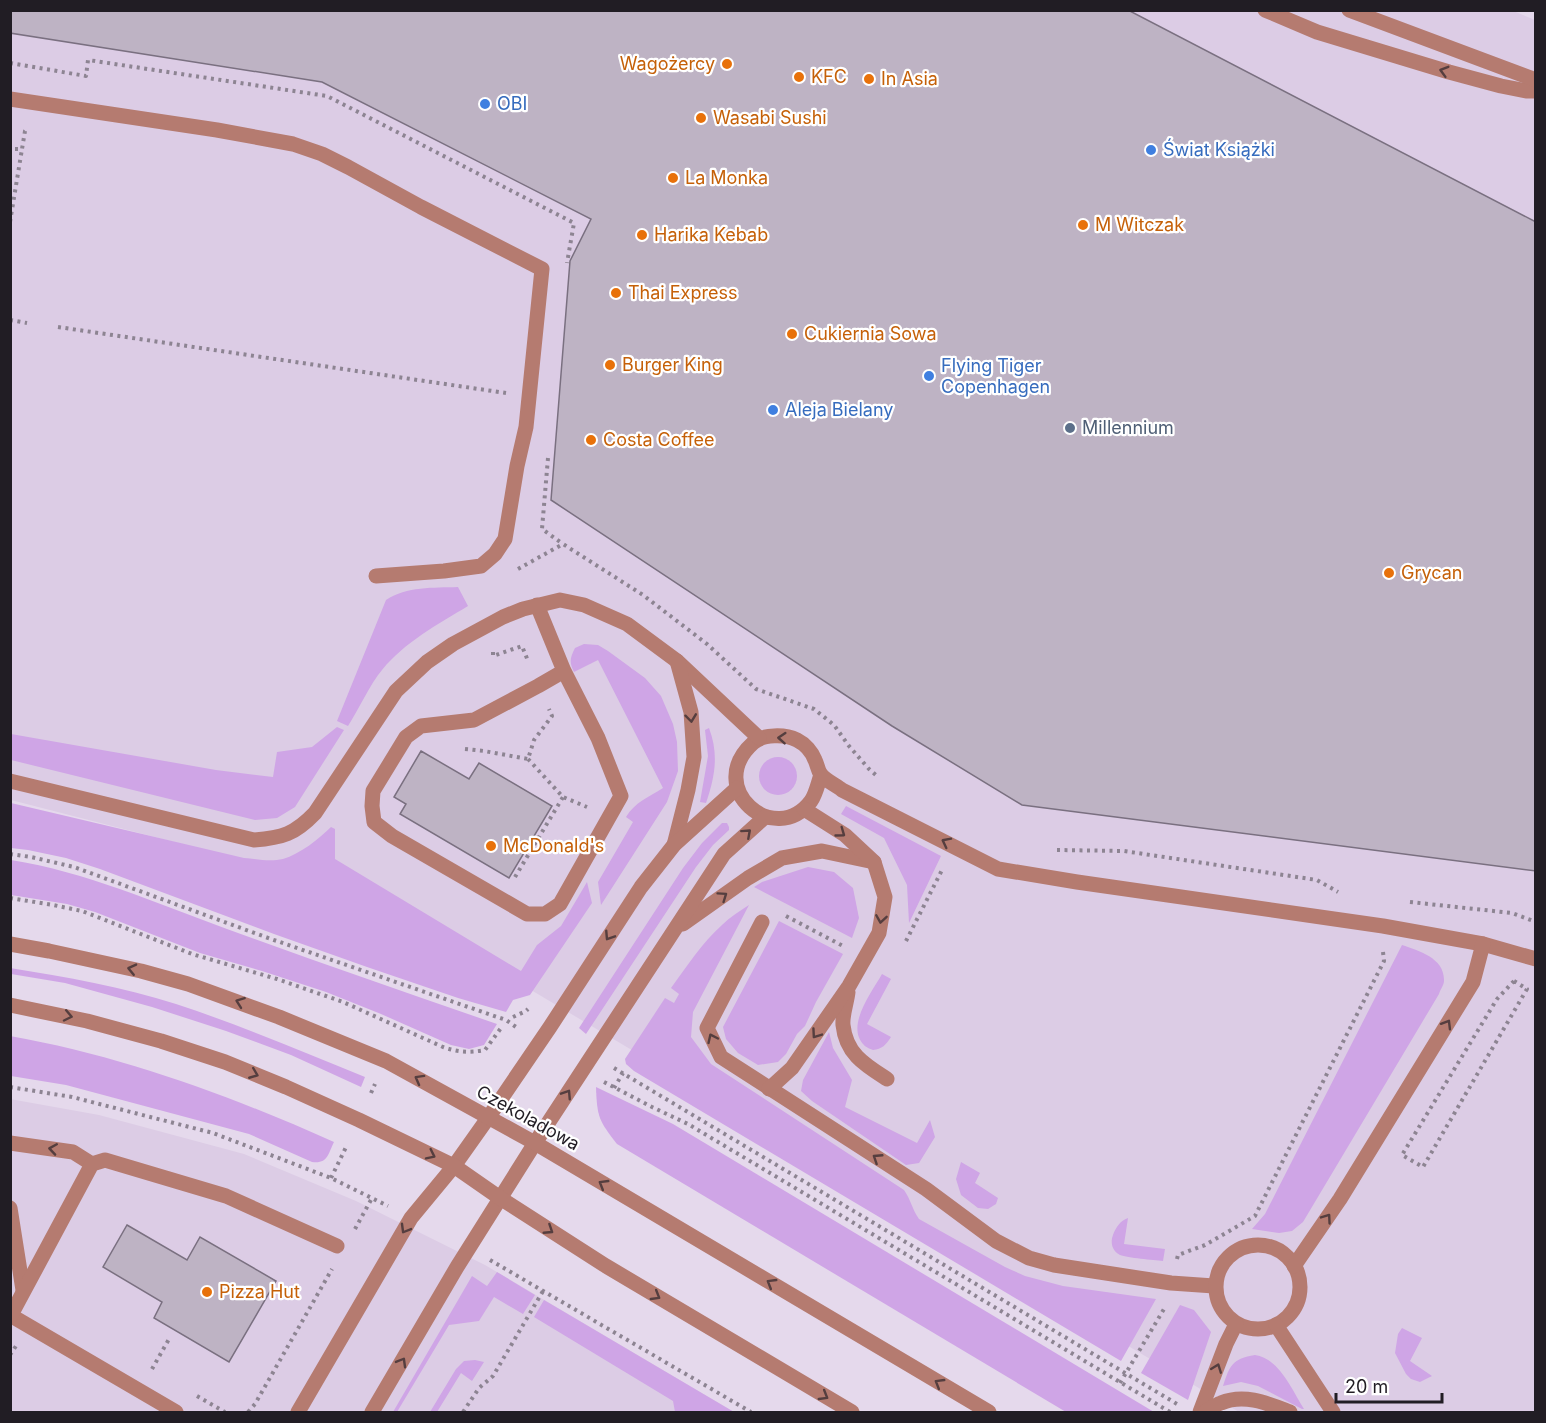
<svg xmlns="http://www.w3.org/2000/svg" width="1546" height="1423" viewBox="0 0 1546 1423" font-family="Inter,sans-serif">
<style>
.built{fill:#dccce5}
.green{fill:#cfa5e6}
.building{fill:#beb3c4;stroke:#7a7080;stroke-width:1.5}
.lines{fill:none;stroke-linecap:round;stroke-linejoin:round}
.path{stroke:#8d8492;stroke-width:4;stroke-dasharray:3 4.5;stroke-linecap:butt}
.service{stroke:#b57b70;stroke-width:15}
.minor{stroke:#b57b70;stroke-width:15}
.oneway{stroke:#553e3f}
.food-dot{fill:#e8710a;stroke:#fff;stroke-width:2}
.shop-dot{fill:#3f7fe0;stroke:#fff;stroke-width:2}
.service-dot{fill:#5c6f8a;stroke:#fff;stroke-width:2}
.labels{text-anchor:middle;stroke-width:4.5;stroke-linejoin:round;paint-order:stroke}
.food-label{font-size:18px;fill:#c56008;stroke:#fff;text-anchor:start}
.shop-label{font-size:18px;fill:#366cbe;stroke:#fff;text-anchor:start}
.service-label{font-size:18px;fill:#4e5e75;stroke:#fff;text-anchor:start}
.street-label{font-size:18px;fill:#211d24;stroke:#fff}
</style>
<rect width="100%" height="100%" fill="#e5d9ec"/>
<!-- built -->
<g class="built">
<polygon points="1511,10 1535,20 1535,1412 1239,1412 365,891 11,800 10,11"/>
<polygon points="10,1099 99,1115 244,1154 356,1201 485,1265 734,1412 11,1412"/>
</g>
<!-- green -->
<g class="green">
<path d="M458 587 468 606C438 624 405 642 382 670 370 684 359 709 348 726L337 721 386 600C407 586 433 588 458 587Z"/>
<path d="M584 644 598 645 608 651 645 678 661 696 673 724 677 742 678 771 667 802 601 905 598 882 633 822 626 817C635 802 649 797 663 788L598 660 574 672C569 662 570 658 575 648Z"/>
<polygon points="337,727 344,730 295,807 277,818 255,820 11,760 11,734 216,770 273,777 277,752 312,747"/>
<path d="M709 728C719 754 715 777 706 803L700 802 708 756 705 730Z"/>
<circle cx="778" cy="776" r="19"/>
<path d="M11 803 244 858C257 859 270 862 283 859 300 854 319 839 331 827L335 829V859L521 971 537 945 561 926 587 882 592 903 530 995 513 1000 506 1012 458 998 367 967 274 934 100 869 66 858 28 850 11 848Z"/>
<polygon points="846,806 941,856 909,923 907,885 884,838 841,814"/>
<polygon points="722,823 727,823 729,827 729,830 713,845 696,867 586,1034 579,1028 683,868 702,843"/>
<path d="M11 860C86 872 156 903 227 929 317 962 407 993 497 1024L484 1045 469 1049 451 1045 381 1014 326 992 262 971 200 953 95 912 67 904 11 895Z"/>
<polygon points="808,867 834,872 853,888 859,918 852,938 754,887 762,882"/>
<path d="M749 905 693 1012 691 1037 711 1064 904 1190C911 1200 912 1209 919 1219L1005 1267 1025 1276 1063 1286 1156 1299 1121 1361 634 1071 626 1064 625 1059 665 998 674 1003 679 994 671 988C687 966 702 943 722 925 730 917 740 911 749 905Z"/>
<polygon points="779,921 843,954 816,1002 805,1026 797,1034 786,1054 778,1062 758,1065 738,1053 726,1039 723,1027"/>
<path d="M1402 945C1419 951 1445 958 1444 981 1444 985 1440 990 1439 994L1303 1222 1292 1231 1279 1233 1252 1229 1265 1214Z"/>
<path d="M10 968C66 977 123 987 176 1004 240 1025 303 1052 365 1077L361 1087 291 1055 226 1031 152 1007 65 983 11 974Z"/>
<path d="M882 974 891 979 867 1024 891 1037C886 1045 882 1049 873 1050 872 1050 864 1046 864 1045 845 1026 872 992 882 974Z"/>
<polygon points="829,1032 833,1048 852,1080 845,1107 917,1143 930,1120 935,1137 919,1163 906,1165 812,1101 801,1091 803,1080"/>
<path d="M10 1036C123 1056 231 1096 334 1142 328 1154 328 1164 312 1162L249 1134 66 1085 11 1076Z"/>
<path d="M596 1087 673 1124 1154 1412H1066L617 1144C599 1121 597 1117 596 1087Z"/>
<polygon points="961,1162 980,1173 975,1183 998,1198 996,1204 988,1209 978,1208 961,1195 956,1179"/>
<path d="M1128 1218 1124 1244 1165 1249 1163 1261C1153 1260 1128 1258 1120 1255 1112 1251 1110 1242 1113 1235 1116 1227 1120 1221 1128 1218Z"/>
<polygon points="497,1272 535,1295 523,1314 494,1297 479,1321 449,1325 397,1412 393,1412 472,1276 487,1286"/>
<polygon points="544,1300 734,1412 675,1412 673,1401 534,1317"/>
<polygon points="1180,1305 1194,1310 1211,1332 1188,1400 1141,1373"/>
<polygon points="1402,1328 1422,1338 1410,1361 1432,1376 1420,1382 1411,1379 1406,1374 1395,1353 1398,1334"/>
<path d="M1255 1355C1279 1358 1292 1390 1304 1409H1302L1258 1386 1241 1382 1223 1386C1230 1365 1232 1359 1255 1355Z"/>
<polygon points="475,1360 484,1362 472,1381 461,1373 437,1412 430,1412 456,1369 464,1361"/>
</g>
<!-- building -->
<g class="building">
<polygon points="10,10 1128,10 1536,222 1536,871 1022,805 892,726 551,500 570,261 591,219 322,82 10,33"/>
<polygon points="421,751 469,779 479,763 552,806 509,878 400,814 406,804 394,797"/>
<polygon points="127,1225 187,1260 200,1237 276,1281 229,1362 154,1318 162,1302 103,1267"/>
</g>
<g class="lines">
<!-- path -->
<g class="path">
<polyline points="10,63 86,76 88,60 327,96 574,223 567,263"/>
<polyline points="15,149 22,149 25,131 28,128"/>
<polyline points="10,222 22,149"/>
<polyline points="10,320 27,323"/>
<polyline points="58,327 506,393"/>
<polyline points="548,458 542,529 563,544"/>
<polyline points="518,569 563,544 643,595 707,644 756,689 814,709 834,725 849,746 869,769 878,777"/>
<polyline points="493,652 493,656 522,646 528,661"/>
<polyline points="465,749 484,751 528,759 534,740 552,716 549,709"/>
<polyline points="528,759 563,797 587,807"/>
<polyline points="1057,850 1124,851 1317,880 1338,892"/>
<polyline points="10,854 31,857 74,867 271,939 506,1020 519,1029"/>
<polyline points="515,877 563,797"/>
<path d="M10 898 53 905 82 911 192 954 277 979 343 1002 443 1047C457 1052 470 1053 485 1050L501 1028"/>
<polyline points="1410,902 1512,913 1536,922"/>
<polyline points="786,916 843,946"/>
<polyline points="906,941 942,870"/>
<polygon points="1514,981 1527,989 1423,1167 1402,1155 1497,999"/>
<polyline points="513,1017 526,1011 528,1009"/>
<polyline points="614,1068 1177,1404"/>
<polyline points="604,1082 652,1107 688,1124 1170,1412"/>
<polyline points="10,1087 72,1097 213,1133 331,1178 388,1206"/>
<polyline points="614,1088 623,1073"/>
<polyline points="371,1093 375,1084"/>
<polyline points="331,1178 347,1145"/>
<polyline points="355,1229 372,1198"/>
<polyline points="1177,1259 1178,1255 1205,1245 1255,1216 1384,961 1383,952"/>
<polyline points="490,1260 751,1412"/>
<polyline points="10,1355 16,1346"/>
<polyline points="152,1369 169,1339"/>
<polyline points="1120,1383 1164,1309"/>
<polyline points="197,1396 225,1412"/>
<polyline points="248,1412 255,1404 332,1269"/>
<polyline points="463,1412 479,1388 493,1376 543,1291"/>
</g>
<!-- service -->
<g class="service">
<polyline points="1265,10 1317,32 1449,72 1501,86 1526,91 1536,91"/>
<polyline points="1349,10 1536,80"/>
<polyline points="10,99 217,130 293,144 322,154 348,167 421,207 542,269 526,427 517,466 505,539 495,554 481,566 444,571 376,576"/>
<polyline points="537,605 564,671 598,738 621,796 560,904 545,914 527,914 392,836 374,822 372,806 373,791 406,737 421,726 474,720 538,686 564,671"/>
<path d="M821 775C818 783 816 794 811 801 775 849 703 788 753 743 763 734 785 734 797 740 805 744 812 752 815 760 817 764 818 770 820 773 824 780 836 785 842 790L998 869 1077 882 1383 926 1483 944 1536 959"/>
<path d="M10 781 254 840C282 838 295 834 315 813L396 691 427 662 453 644 503 617 523 609 560 600 584 605 627 624 677 661 759 738"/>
<polyline points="674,845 688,790 694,757 691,712 677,661"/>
<polyline points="762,922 707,1028 721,1057 926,1189 996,1241 1029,1258 1054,1265 1171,1283 1214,1286"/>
<polyline points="683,924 748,878 782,858 822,851 874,862"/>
<path d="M848 992C847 1002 842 1015 843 1025 846 1054 865 1065 887 1079"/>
<polyline points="769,1089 792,1068 849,986 879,933 885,897 874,862 845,835 804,809"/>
<polyline points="10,1143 73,1152 92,1164"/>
<polyline points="10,1208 23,1290"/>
<circle cx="1258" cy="1287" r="42"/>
<polyline points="1294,1266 1340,1199 1473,982 1483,944"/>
<polyline points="10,1315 176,1412"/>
<polyline points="11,1315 92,1164 105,1160 226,1196 337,1246"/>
<polyline points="1276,1325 1333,1412"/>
<polyline points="298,1412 411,1218 454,1166 488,1118 550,1027 641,887 674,845 737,788"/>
<polyline points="372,1412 457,1267 535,1143 724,854 765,817"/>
<polyline points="1200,1412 1226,1344 1236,1324"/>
<path d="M1205 1412C1210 1409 1215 1405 1221 1403 1245 1393 1269 1404 1290 1412"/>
</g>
<!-- minor -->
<g class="minor">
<polyline points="10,944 49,951 141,971 188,984 279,1017 386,1061 535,1143 989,1412"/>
<polyline points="10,1005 87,1021 161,1041 225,1062 286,1087 359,1120 454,1166 500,1198 606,1266 852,1412"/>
</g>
</g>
<!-- one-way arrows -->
<defs><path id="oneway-chevron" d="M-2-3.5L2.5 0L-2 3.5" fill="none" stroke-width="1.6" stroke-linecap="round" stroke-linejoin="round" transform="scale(1.5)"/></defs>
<g class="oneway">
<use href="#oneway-chevron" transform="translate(1444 71) rotate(-164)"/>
<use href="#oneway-chevron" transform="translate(691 718) rotate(83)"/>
<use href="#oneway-chevron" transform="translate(782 738) rotate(-176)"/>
<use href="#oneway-chevron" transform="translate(747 833) rotate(-42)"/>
<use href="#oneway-chevron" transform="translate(841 833) rotate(36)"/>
<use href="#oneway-chevron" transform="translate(946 842) rotate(-153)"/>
<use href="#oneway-chevron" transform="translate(723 896) rotate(-35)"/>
<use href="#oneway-chevron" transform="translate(881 919) rotate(99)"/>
<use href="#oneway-chevron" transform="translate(609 936) rotate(123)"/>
<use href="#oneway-chevron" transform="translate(132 969) rotate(-167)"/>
<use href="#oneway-chevron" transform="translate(240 1002) rotate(-160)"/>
<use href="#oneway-chevron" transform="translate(68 1016) rotate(12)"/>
<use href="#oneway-chevron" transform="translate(1447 1024) rotate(-59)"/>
<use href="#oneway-chevron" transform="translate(816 1034) rotate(125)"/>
<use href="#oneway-chevron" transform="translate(712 1038) rotate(-115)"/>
<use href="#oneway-chevron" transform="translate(254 1074) rotate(22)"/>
<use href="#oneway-chevron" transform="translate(419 1079) rotate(-151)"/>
<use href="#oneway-chevron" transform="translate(567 1094) rotate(-57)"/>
<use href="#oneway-chevron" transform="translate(53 1149) rotate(-171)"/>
<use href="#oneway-chevron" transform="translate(431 1155) rotate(26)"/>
<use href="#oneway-chevron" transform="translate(877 1158) rotate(-147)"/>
<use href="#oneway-chevron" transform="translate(603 1184) rotate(-149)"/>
<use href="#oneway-chevron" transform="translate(1327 1218) rotate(-55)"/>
<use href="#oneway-chevron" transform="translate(405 1229) rotate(120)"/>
<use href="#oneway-chevron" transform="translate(549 1230) rotate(33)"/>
<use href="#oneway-chevron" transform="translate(771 1283) rotate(-149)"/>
<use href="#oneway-chevron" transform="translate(656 1296) rotate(31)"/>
<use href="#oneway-chevron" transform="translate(402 1362) rotate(-60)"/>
<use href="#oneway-chevron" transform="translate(1217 1368) rotate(-69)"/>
<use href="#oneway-chevron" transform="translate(939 1383) rotate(-149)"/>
<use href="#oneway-chevron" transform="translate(824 1396) rotate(31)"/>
</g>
<!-- markers -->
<g class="food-dot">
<circle cx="727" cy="64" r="6"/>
<circle cx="799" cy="77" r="6"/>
<circle cx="869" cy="79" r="6"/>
<circle cx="701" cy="118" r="6"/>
<circle cx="673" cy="178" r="6"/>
<circle cx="1083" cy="225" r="6"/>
<circle cx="642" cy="235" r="6"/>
<circle cx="616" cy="293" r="6"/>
<circle cx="792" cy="334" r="6"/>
<circle cx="610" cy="365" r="6"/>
<circle cx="591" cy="440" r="6"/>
<circle cx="1389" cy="573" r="6"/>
<circle cx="491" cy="846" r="6"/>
<circle cx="207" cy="1292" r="6"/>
</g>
<g class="shop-dot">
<circle cx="485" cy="104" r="6"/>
<circle cx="1151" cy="150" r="6"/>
<circle cx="929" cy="376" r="6"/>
<circle cx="773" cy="410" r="6"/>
</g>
<circle class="service-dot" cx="1070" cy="428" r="6"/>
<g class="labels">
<!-- food labels -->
<g class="food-label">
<text x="715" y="70" text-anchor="end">Wagożercy</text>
<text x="811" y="83">KFC</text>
<text x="881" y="85">In Asia</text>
<text x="713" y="124">Wasabi Sushi</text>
<text x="685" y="184">La Monka</text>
<text x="1095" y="231">M Witczak</text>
<text x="654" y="241">Harika Kebab</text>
<text x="628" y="299">Thai Express</text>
<text x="804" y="340">Cukiernia Sowa</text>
<text x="622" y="371">Burger King</text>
<text x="603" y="446">Costa Coffee</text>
<text x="1401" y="579">Grycan</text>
<text x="503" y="852">McDonald's</text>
<text x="219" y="1298">Pizza Hut</text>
</g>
<!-- shop labels -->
<g class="shop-label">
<text x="497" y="110">OBI</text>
<text x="1163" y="156">Świat Książki</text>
<text x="941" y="372">Flying Tiger<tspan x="941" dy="21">Copenhagen</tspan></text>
<text x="785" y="416">Aleja Bielany</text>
</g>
<!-- service labels -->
<g class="service-label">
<text x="1082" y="434">Millennium</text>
</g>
<!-- street labels -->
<g class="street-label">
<text transform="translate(528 1118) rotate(29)" y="6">Czekoladowa</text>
</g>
</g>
<!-- border -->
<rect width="1546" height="1423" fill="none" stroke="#211d24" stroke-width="24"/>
<!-- scale -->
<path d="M1336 1393v9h106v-9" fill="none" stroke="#211d24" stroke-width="3"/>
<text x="1345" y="1393" font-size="18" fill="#211d24" stroke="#ffffff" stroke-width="4.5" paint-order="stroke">20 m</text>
</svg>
